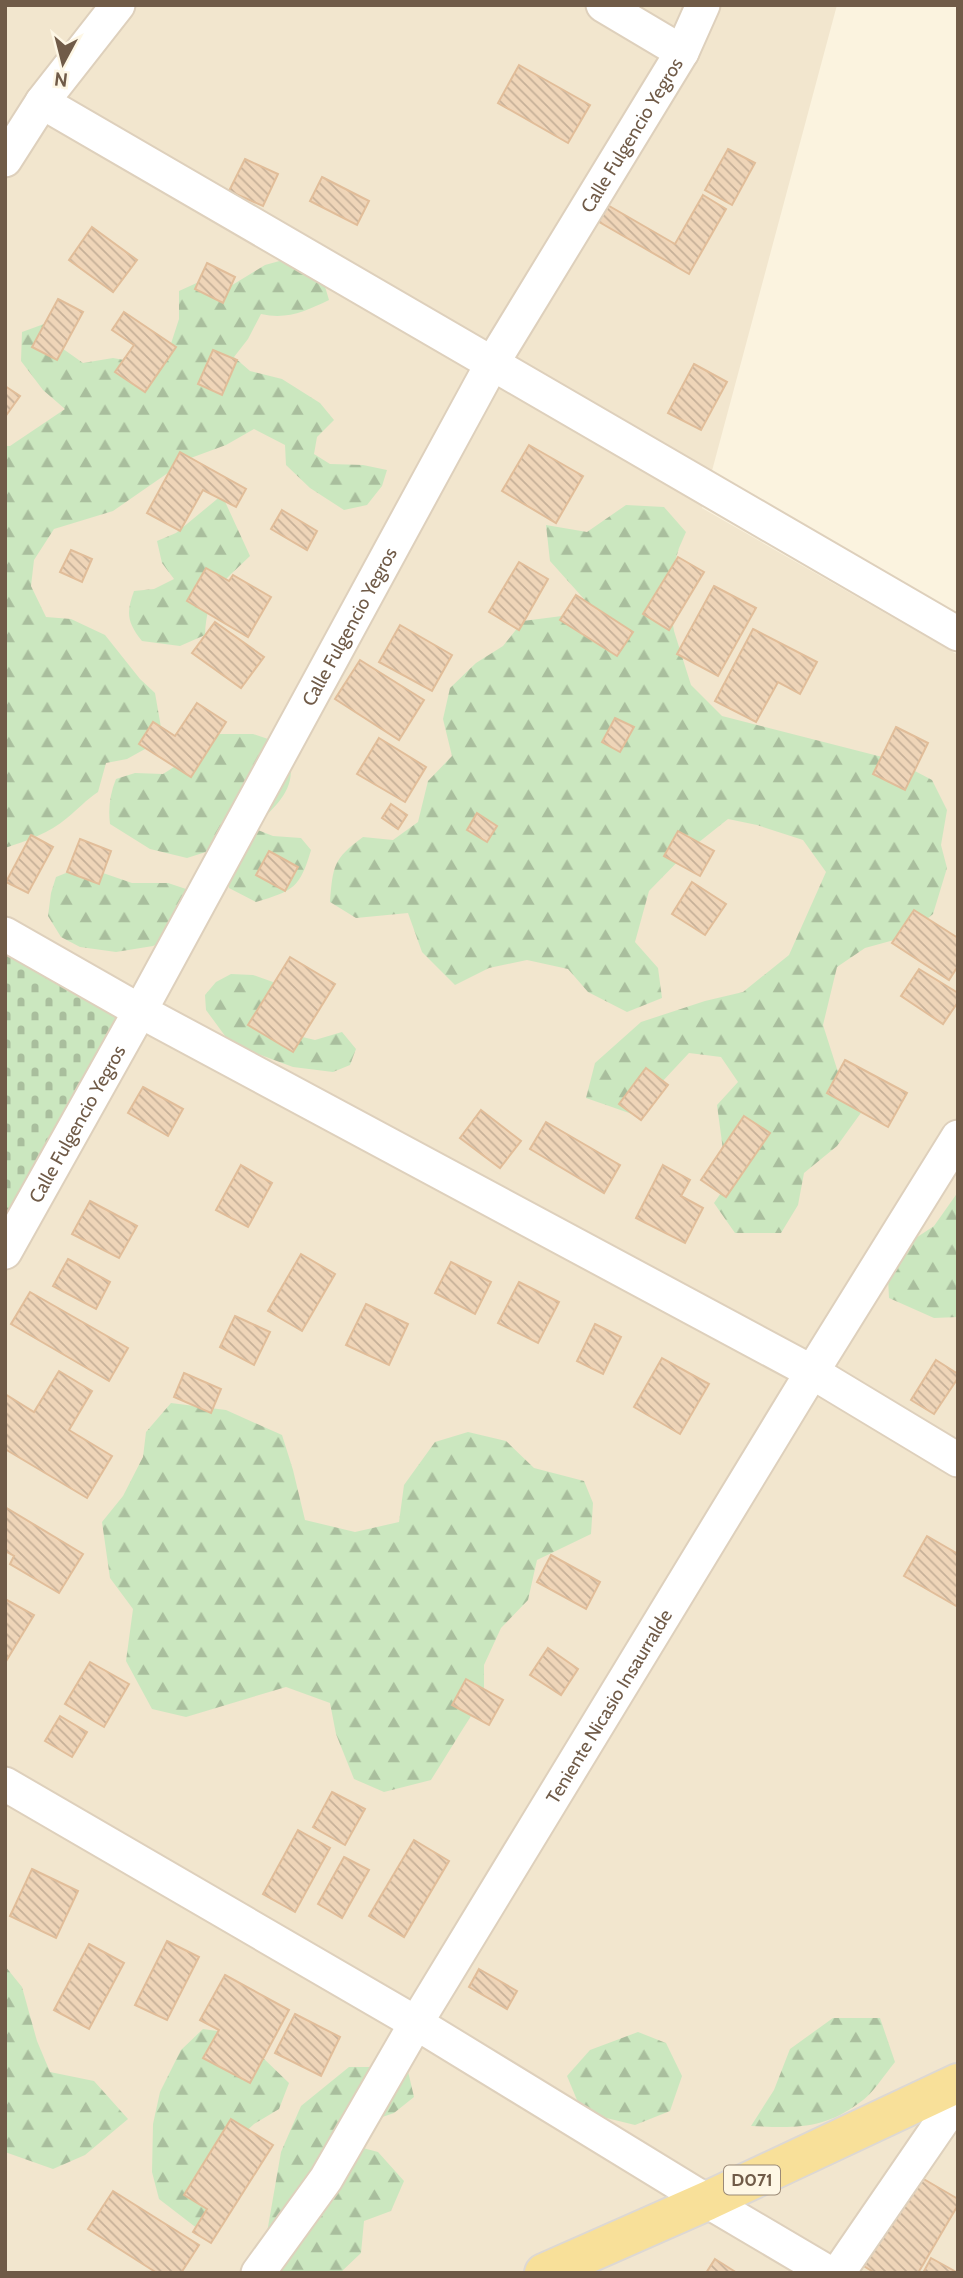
<svg xmlns="http://www.w3.org/2000/svg" width="963" height="2278" viewBox="0 0 963 2278" font-family="Cabin,sans-serif">
<style>
.residential{fill:#f2e6ce}
.forest{fill:url(#forest-firs)}
.cemetery{fill:url(#cemetery-stones)}
.building{fill:url(#building-back-hatch);stroke:#e1bd99;stroke-width:2}
.lines{fill:none;stroke-linecap:round;stroke-linejoin:round}
.street-casing{stroke:#ded0bc;stroke-width:37}
.primary-casing{stroke:#ddd8d3;stroke-width:42}
.street{stroke:#fff;stroke-width:33}
.primary{stroke:#f8e099;stroke-width:38}
.labels{text-anchor:middle;stroke-width:6;stroke-linejoin:round;paint-order:stroke}
.shield{fill:#fef7e5;stroke:#9b8a77;stroke-width:2}
.shield-label{font-size:18px;font-weight:bold;fill:#705b48}
.street-label{font-size:19px;fill:#705b48;stroke:#fef7e5}
</style>
<defs>
<pattern id="forest-firs" width="22" height="20" patternUnits="userSpaceOnUse" patternTransform="scale(1.75)"><rect width="22" height="20" fill="#cbe7bf"/><path d="M5 1l3.5 6h-7zM16 11l3.5 6h-7z" fill="#a9be9d"/></pattern>
<pattern id="cemetery-stones" width="16" height="16" patternUnits="userSpaceOnUse" patternTransform="scale(1.75)"><rect width="16" height="16" fill="#cbe7bf"/><path d="M2 7V4a2 2 0 0 1 4 0v3zM10 15v-3a2 2 0 0 1 4 0v3z" fill="#a9be9d"/></pattern>
<pattern id="building-back-hatch" width="6" height="6" patternUnits="userSpaceOnUse" patternTransform="scale(1.75)"><rect width="6" height="6" fill="#efd5b8"/><path d="M-1 5l2 2M0 0l6 6M5-1l2 2" fill="none" stroke="#c6b098"/></pattern>
</defs>
<rect width="100%" height="100%" fill="#fbf3df"/>
<!-- residential -->
<polygon class="residential" points="5,5 837,5 702,508 958,655 958,2273 5,2273"/>
<!-- forest -->
<g class="forest">
<path d="M294 257 318 263 329 300C306 311 287 320 261 314L248 339 234 357 250 371 282 379 320 403 334 420 317 437 314 454 330 464 363 465 387 470 382 486 367 505 344 510 310 488 286 465 285 445 254 429 226 445 188 459 113 511 54 529 34 560 31 586 46 617 71 619 105 635 140 679 155 693 163 739 127 759 106 763 98 792C86 800 78 809 67 818 50 833 26 841 5 848V446H10L65 409 43 390 21 361 22 332 44 324 59 346 83 363 113 358 146 364 166 359 179 319V291L201 281 229 287 265 265Z"/>
<path d="M222 495 250 556C221 584 207 592 205 635L180 646 142 641C127 622 126 613 134 591L154 589 174 579 162 563 157 541 176 533Z"/>
<path d="M626 505 664 507 686 532 679 548 667 589 674 631 691 685 722 716 894 760 932 780 947 810 941 845 947 868 933 914 905 937 865 948 837 967 823 1025 837 1069 863 1110 837 1146 804 1173 798 1205 781 1233H735L714 1203 734 1174 723 1150 717 1105 738 1082 721 1057 689 1053 632 1114 586 1098 595 1063 641 1022 705 1001 743 992 789 955 826 872 803 840 757 825 728 819 689 850 649 891 635 942 658 968 662 998 627 1012 588 992 568 969 527 960 489 968 455 985 422 952 408 913 356 918 330 902C333 866 333 859 363 837L393 840 418 822 428 781 452 756 443 719 450 688 476 663 503 646 523 621 562 616 584 599 550 561 546 525 587 532Z"/>
<path d="M214 734H253L280 743C283 750 288 757 290 764 296 792 269 812 253 828L273 836 301 838 311 850C300 888 293 891 256 902L229 888 226 860 209 851 187 858 150 849 110 824C108 808 110 794 116 779L135 773 163 774 174 767 194 747Z"/>
<polygon points="76,869 103,873 132,883 168,883 192,891 175,936 153,946 116,952 80,947 61,937 48,916 51,893 56,877"/>
<polygon points="231,974 253,975 273,982 294,1035 315,1040 342,1032 356,1049 350,1065 333,1072 293,1067 231,1044 206,1010 205,995 216,982"/>
<polygon points="958,1192 958,1317 934,1318 889,1298 887,1257 934,1226"/>
<polygon points="171,1403 226,1410 282,1435 293,1470 305,1520 355,1532 399,1522 404,1485 435,1442 468,1432 506,1441 534,1468 584,1481 593,1503 591,1534 537,1560 528,1600 501,1628 484,1665 484,1695 431,1780 384,1792 354,1779 336,1734 330,1703 286,1687 186,1717 152,1709 126,1661 133,1609 110,1578 102,1522 123,1496 143,1457 146,1432"/>
<polygon points="5,1966 22,1987 37,2041 50,2072 94,2081 128,2119 85,2155 53,2169 5,2152"/>
<path d="M833 2018H880L895 2062C884 2075 873 2094 859 2103 823 2130 793 2128 751 2126L774 2090 790 2049Z"/>
<polygon points="203,2029 238,2034 289,2083 279,2109 254,2124 230,2146 225,2199 198,2229 159,2199 152,2172 153,2124 160,2092 181,2050"/>
<polygon points="638,2032 666,2043 682,2076 670,2111 635,2125 582,2112 567,2076 590,2050"/>
<polygon points="349,2067 407,2067 414,2097 394,2113 359,2125 348,2144 378,2152 404,2181 391,2211 364,2221 361,2253 340,2273 260,2273 281,2152 301,2106"/>
</g>
<!-- cemetery -->
<polygon class="cemetery" points="5,934 140,1011 5,1241"/>
<!-- building -->
<g class="building">
<polygon points="519,65 590,105 568,143 498,103"/>
<polygon points="728,149 755,163 732,205 705,190"/>
<polygon points="245,159 278,174 263,206 229,191"/>
<polygon points="322,177 369,201 357,225 310,201"/>
<polygon points="703,195 726,209 689,274 594,219 604,203 675,244"/>
<polygon points="92,227 137,260 113,292 69,260"/>
<polygon points="207,263 235,277 223,303 195,289"/>
<polygon points="58,299 83,312 57,360 32,347"/>
<polygon points="124,312 176,347 145,392 115,372 134,345 112,330"/>
<polygon points="213,350 237,360 222,395 198,384"/>
<polygon points="694,364 727,382 701,430 668,413"/>
<polygon points="5,386 20,396 5,417"/>
<polygon points="529,445 583,476 556,523 502,491"/>
<polygon points="180,452 246,489 236,507 203,490 180,531 147,513"/>
<polygon points="282,510 317,531 307,550 271,529"/>
<polygon points="71,550 92,559 82,582 60,572"/>
<polygon points="678,557 704,572 669,630 643,614"/>
<polygon points="519,562 548,579 519,630 489,612"/>
<polygon points="206,568 229,581 233,575 271,597 248,637 187,601"/>
<polygon points="714,586 756,608 718,676 677,654"/>
<polygon points="576,595 633,632 617,656 560,620"/>
<polygon points="215,622 264,657 241,688 192,653"/>
<polygon points="400,625 452,655 432,691 379,662"/>
<polygon points="753,629 817,662 800,694 778,682 756,722 715,701"/>
<polygon points="360,660 424,700 399,740 335,699"/>
<polygon points="197,703 226,722 191,777 139,744 153,722 175,736"/>
<polygon points="615,718 634,727 620,752 602,742"/>
<polygon points="896,727 928,743 905,790 873,774"/>
<polygon points="379,738 426,767 405,802 357,774"/>
<polygon points="391,804 407,815 398,829 382,818"/>
<polygon points="477,813 497,826 487,842 467,830"/>
<polygon points="678,831 714,851 700,876 664,856"/>
<polygon points="31,835 53,847 28,893 6,882"/>
<polygon points="80,839 111,851 99,884 67,872"/>
<polygon points="269,851 298,867 285,891 256,875"/>
<polygon points="692,882 726,904 705,935 672,914"/>
<polygon points="914,910 958,938 958,966 949,980 892,943"/>
<polygon points="290,957 335,984 293,1052 248,1025"/>
<polygon points="919,969 958,993 958,1002 943,1024 901,996"/>
<polygon points="845,1060 907,1093 888,1127 827,1093"/>
<polygon points="646,1068 668,1085 641,1120 619,1104"/>
<polygon points="143,1087 183,1109 168,1136 128,1113"/>
<polygon points="481,1110 521,1141 500,1168 460,1138"/>
<polygon points="744,1116 770,1133 726,1197 701,1180"/>
<polygon points="546,1122 620,1165 604,1193 530,1149"/>
<polygon points="241,1165 272,1183 248,1227 216,1210"/>
<polygon points="663,1165 690,1180 681,1196 703,1208 685,1243 636,1218"/>
<polygon points="90,1201 137,1226 119,1258 72,1234"/>
<polygon points="301,1254 335,1274 302,1331 268,1311"/>
<polygon points="68,1259 110,1282 96,1309 53,1286"/>
<polygon points="451,1262 491,1282 475,1314 435,1293"/>
<polygon points="519,1282 559,1302 538,1343 498,1323"/>
<polygon points="30,1292 128,1348 109,1381 11,1324"/>
<polygon points="366,1304 408,1324 389,1365 346,1345"/>
<polygon points="235,1316 270,1332 254,1365 220,1347"/>
<polygon points="595,1324 621,1337 603,1374 577,1361"/>
<polygon points="662,1358 709,1384 680,1434 634,1407"/>
<polygon points="936,1360 958,1374 958,1378 934,1414 911,1400"/>
<polygon points="59,1371 92,1391 69,1430 112,1456 87,1498 5,1449 5,1394 34,1412"/>
<polygon points="184,1373 221,1389 211,1413 174,1397"/>
<polygon points="5,1507 83,1554 59,1593 10,1564 14,1556 5,1551"/>
<polygon points="927,1536 958,1554 958,1607 904,1576"/>
<polygon points="551,1555 600,1582 586,1609 537,1582"/>
<polygon points="5,1599 34,1615 5,1663"/>
<polygon points="548,1648 578,1669 561,1695 530,1675"/>
<polygon points="90,1662 129,1684 104,1727 65,1704"/>
<polygon points="466,1679 503,1700 489,1725 452,1705"/>
<polygon points="60,1716 87,1732 72,1757 45,1741"/>
<polygon points="332,1792 365,1809 345,1845 313,1827"/>
<polygon points="298,1830 330,1848 295,1912 263,1894"/>
<polygon points="414,1840 449,1861 404,1937 369,1916"/>
<polygon points="344,1857 369,1870 342,1918 318,1904"/>
<polygon points="32,1869 78,1891 56,1938 10,1916"/>
<polygon points="167,1941 199,1957 167,2020 135,2005"/>
<polygon points="89,1944 124,1963 89,2029 54,2010"/>
<polygon points="479,1969 517,1991 507,2009 469,1987"/>
<polygon points="225,1975 289,2010 250,2083 203,2058 219,2030 200,2020"/>
<polygon points="295,2014 340,2037 321,2076 275,2053"/>
<polygon points="231,2119 273,2145 211,2243 193,2232 207,2209 184,2195"/>
<polygon points="915,2174 958,2199 958,2205 918,2273 875,2273 862,2265"/>
<polygon points="113,2191 199,2245 181,2273 157,2273 88,2229"/>
<polygon points="931,2258 958,2273 923,2273"/>
<polygon points="715,2259 737,2273 706,2273"/>
</g>
<g class="lines">
<defs>
<g id="street">
<polyline points="603,5 682,52"/>
<polyline points="42,102 958,634"/>
<polyline points="5,160 42,102 118,5"/>
<polyline points="5,934 140,1011 812,1372 958,1460"/>
<path id="s1" d="M5 1252 140 1011 493 362 682 52 703 5"/>
<polyline points="5,1784 416,2023 707,2201 829,2273"/>
<path id="s2" d="M258 2273 326 2179 416 2023 812 1372 958 1137"/>
<polyline points="838,2273 958,2098"/>
</g>
<polyline id="primary" points="544,2273 707,2201 958,2083"/>
</defs>
<!-- street casing -->
<use href="#street" class="street-casing"/>
<!-- primary casing -->
<use href="#primary" class="primary-casing"/>
<!-- street -->
<use href="#street" class="street"/>
<!-- primary -->
<use href="#primary" class="primary"/>
</g>
<g class="labels">
<!-- shield labels -->
<rect class="shield" x="724" y="2165.5" width="56" height="29" rx="5"/>
<g class="shield-label">
<text x="752" y="2186">D071</text>
</g>
<!-- street labels -->
<g class="street-label">
<text dy="7" stroke="none"><textPath href="#s1" startOffset="1281">Calle Fulgencio Yegros</textPath></text>
<text dy="7" stroke="none"><textPath href="#s1" startOffset="714">Calle Fulgencio Yegros</textPath></text>
<text dy="7" stroke="none"><textPath href="#s1" startOffset="147">Calle Fulgencio Yegros</textPath></text>
<text dy="7" stroke="none"><textPath href="#s2" startOffset="667">Teniente Nicasio Insaurralde</textPath></text>
</g>
</g>
<!-- border -->
<rect width="963" height="2278" fill="none" stroke="#705b48" stroke-width="14"/>
<!-- north arrow -->
<g transform="translate(63 63) rotate(187)" stroke="#fef7e5" stroke-width="5" paint-order="stroke">
<path d="M0-5L12 26L0 18L-12 26Z" fill="#705b48"/>
<text y="-10" font-size="19" font-weight="bold" text-anchor="middle" fill="#705b48">N</text>
</g>
</svg>
